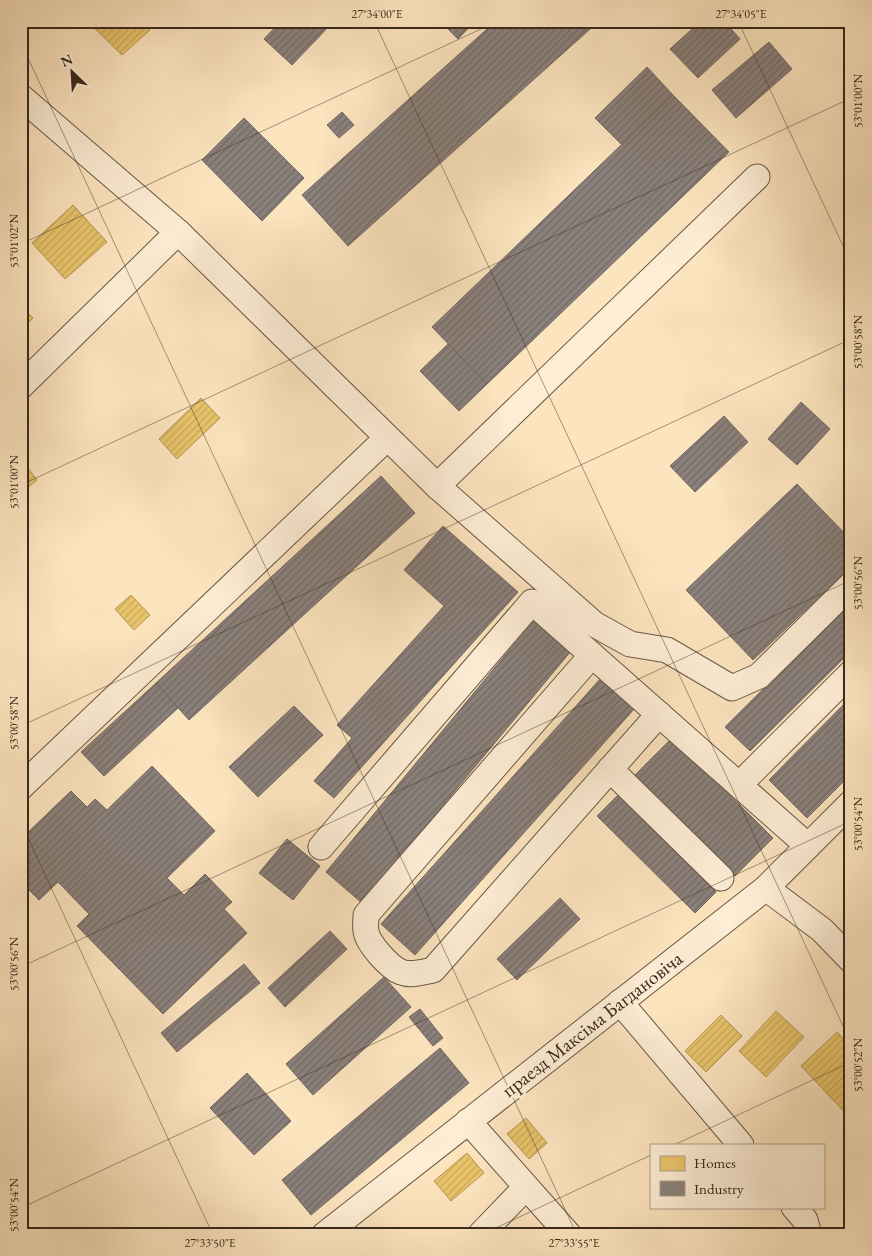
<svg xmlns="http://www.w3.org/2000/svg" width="872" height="1256" viewBox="0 0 872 1256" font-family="'EB Garamond',serif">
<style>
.homes{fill:url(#homes-hatch);stroke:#b49552}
.industry{fill:url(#industry-hatch);stroke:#71665f}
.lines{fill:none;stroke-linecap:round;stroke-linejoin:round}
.minor-casing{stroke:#695744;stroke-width:27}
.minor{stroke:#fdedd5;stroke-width:25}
.ticks{fill:none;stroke:#38281b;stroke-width:1;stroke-opacity:0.45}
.labels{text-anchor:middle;stroke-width:5;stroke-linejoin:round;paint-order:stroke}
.street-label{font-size:20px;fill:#38281b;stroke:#fdedd5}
.neatline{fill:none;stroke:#38281b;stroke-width:2}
.ticks-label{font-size:12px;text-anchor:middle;fill:#38281b}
</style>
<defs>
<pattern id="homes-hatch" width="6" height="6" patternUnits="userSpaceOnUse" patternTransform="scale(1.25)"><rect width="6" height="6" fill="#e9c46a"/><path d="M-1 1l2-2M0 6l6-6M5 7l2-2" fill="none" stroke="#c9a85b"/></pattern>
<pattern id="industry-hatch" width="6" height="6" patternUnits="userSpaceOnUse" patternTransform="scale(1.25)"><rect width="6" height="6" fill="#8a817c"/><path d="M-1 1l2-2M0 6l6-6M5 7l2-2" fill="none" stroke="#726a65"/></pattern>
</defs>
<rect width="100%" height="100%" fill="#fce4bf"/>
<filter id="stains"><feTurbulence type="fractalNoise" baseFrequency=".004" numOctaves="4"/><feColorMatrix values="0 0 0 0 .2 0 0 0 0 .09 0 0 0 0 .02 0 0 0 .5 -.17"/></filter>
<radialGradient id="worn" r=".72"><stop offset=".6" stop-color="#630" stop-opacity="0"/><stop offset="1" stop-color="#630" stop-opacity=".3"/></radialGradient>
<!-- homes -->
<g class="homes">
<polygon points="87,21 142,21 150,30 122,55"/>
<polygon points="73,205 107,242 65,279 32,243"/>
<polygon points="21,306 33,318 21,330"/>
<polygon points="201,398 220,418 177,459 159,439"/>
<polygon points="21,459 37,480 21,493"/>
<polygon points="131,595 150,615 134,630 115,609"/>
<polygon points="776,1011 804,1037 766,1077 739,1051"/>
<polygon points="721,1015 742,1036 706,1072 685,1051"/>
<polygon points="837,1032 851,1046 851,1119 801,1066"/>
<polygon points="526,1118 547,1143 529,1159 507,1134"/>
<polygon points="467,1153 484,1173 451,1201 434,1181"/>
</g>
<!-- industry -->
<g class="industry">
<polygon points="281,21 334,21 292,65 264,39"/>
<polygon points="440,21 475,21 458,39"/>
<polygon points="496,21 599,21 348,246 302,195"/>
<polygon points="701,21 724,21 740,39 698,78 670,49"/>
<polygon points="769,42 792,69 736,118 712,90"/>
<polygon points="647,67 673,95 622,145 595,118"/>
<polygon points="673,95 729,152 487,384 432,327"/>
<polygon points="342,112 354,125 339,138 327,125"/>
<polygon points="244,118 304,178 262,221 202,160"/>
<polygon points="851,191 851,207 843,198"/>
<polygon points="448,344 487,384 459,411 420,371"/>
<polygon points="801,402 830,429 797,465 768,439"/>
<polygon points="724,416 748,442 695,492 670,466"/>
<polygon points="381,476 415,513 189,720 156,683"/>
<polygon points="797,484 851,540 851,567 753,660 686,590"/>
<polygon points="443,526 518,592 334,798 314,781 352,738 337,725 444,606 404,570"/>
<polygon points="851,602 851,651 750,751 725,727"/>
<polygon points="534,620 571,651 362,903 326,872"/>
<polygon points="601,678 635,708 415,955 381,924"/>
<polygon points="156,683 178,708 104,776 81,752"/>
<polygon points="851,697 851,774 807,818 769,780"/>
<polygon points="294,706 323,735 258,797 229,767"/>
<polygon points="672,738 773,838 735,876 635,775"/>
<polygon points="152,766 215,831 167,878 184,895 205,874 232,902 224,909 247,933 163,1014 77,926 89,914 58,882 39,900 21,882 21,839 71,791 87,807 95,799 107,810"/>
<polygon points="618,795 716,892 695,913 597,816"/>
<polygon points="287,839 320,866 293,900 259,873"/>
<polygon points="560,898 580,919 517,980 497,959"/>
<polygon points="330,931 347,949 285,1007 268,988"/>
<polygon points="244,964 260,983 177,1052 161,1033"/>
<polygon points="384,977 411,1007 313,1095 286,1064"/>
<polygon points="420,1009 443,1038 433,1046 409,1017"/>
<polygon points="440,1048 469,1083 311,1215 282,1180"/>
<polygon points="247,1073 291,1121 254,1155 210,1108"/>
</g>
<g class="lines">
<defs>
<g id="minor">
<polyline points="21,97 178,232 437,486 594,624 630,644 667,650 732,688 759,676 851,585"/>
<polyline points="21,386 178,232"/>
<polyline points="437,486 757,177"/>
<path d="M592 655 366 915C366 920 365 926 366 931 367 943 390 968 401 972 411 976 423 972 433 970L659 714"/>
<polyline points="610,769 721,878"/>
<polyline points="739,785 851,673"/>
<polyline points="21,787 387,438"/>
<polyline points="321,847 532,602 808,846"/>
<polyline points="766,888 822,930 851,960"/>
<polyline points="620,1002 741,1145"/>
<polyline points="468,1121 569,1235"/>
<polyline points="794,1207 805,1220 809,1235"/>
<polyline points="324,1235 766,888 851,803"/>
<polyline points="480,1235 526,1187"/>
</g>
</defs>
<!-- minor casing -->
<use href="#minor" class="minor-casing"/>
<!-- minor -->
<use href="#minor" class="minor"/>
</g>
<!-- ticks -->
<path class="ticks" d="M374 21 851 1043M738 21 851 263M21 43 577 1235M21 244 498 21M21 485 851 98M21 726 851 339M21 823 213 1235M21 967 851 580M674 1145 851 1062M21 1208 851 821M481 1235 651 1155"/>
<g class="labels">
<!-- street labels -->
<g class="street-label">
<text transform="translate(592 1024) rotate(-38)" y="7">праезд Максіма Багдановіча</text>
</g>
</g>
<!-- margin -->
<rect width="872" height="1256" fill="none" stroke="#fce4bf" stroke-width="55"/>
<!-- legend -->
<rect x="650" y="1144" width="175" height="65" fill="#fdedd5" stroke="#ae9e8b"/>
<rect x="660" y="1156" width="25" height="15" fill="#e9c46a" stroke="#ae9e8b"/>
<text x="694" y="1168" font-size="15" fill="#38281b">Homes</text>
<rect x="660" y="1181" width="25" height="15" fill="#8a817c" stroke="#ae9e8b"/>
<text x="694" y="1194" font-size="15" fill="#38281b">Industry</text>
<!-- north arrow -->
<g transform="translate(72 72) rotate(335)" stroke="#fdedd5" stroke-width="4" paint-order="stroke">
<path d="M0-4L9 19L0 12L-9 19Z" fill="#38281b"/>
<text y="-8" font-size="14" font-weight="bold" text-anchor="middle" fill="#38281b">N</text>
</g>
<rect x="28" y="28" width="816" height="1200" class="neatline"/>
<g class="ticks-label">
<text x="377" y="18">27°34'00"E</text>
<text x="741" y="18">27°34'05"E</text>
<text transform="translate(858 101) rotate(-90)" y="4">53°01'00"N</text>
<text transform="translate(14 241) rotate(-90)" y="4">53°01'02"N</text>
<text transform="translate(858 342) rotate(-90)" y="4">53°00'58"N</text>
<text transform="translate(14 482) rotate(-90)" y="4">53°01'00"N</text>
<text transform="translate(858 583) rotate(-90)" y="4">53°00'56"N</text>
<text transform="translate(14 723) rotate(-90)" y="4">53°00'58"N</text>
<text transform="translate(858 824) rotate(-90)" y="4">53°00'54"N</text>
<text transform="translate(14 964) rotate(-90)" y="4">53°00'56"N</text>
<text transform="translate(858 1065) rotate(-90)" y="4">53°00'52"N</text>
<text transform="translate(14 1205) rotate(-90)" y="4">53°00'54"N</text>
<text x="210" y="1247">27°33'50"E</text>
<text x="574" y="1247">27°33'55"E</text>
</g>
<rect width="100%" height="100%" filter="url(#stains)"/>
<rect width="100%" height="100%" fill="url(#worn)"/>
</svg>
